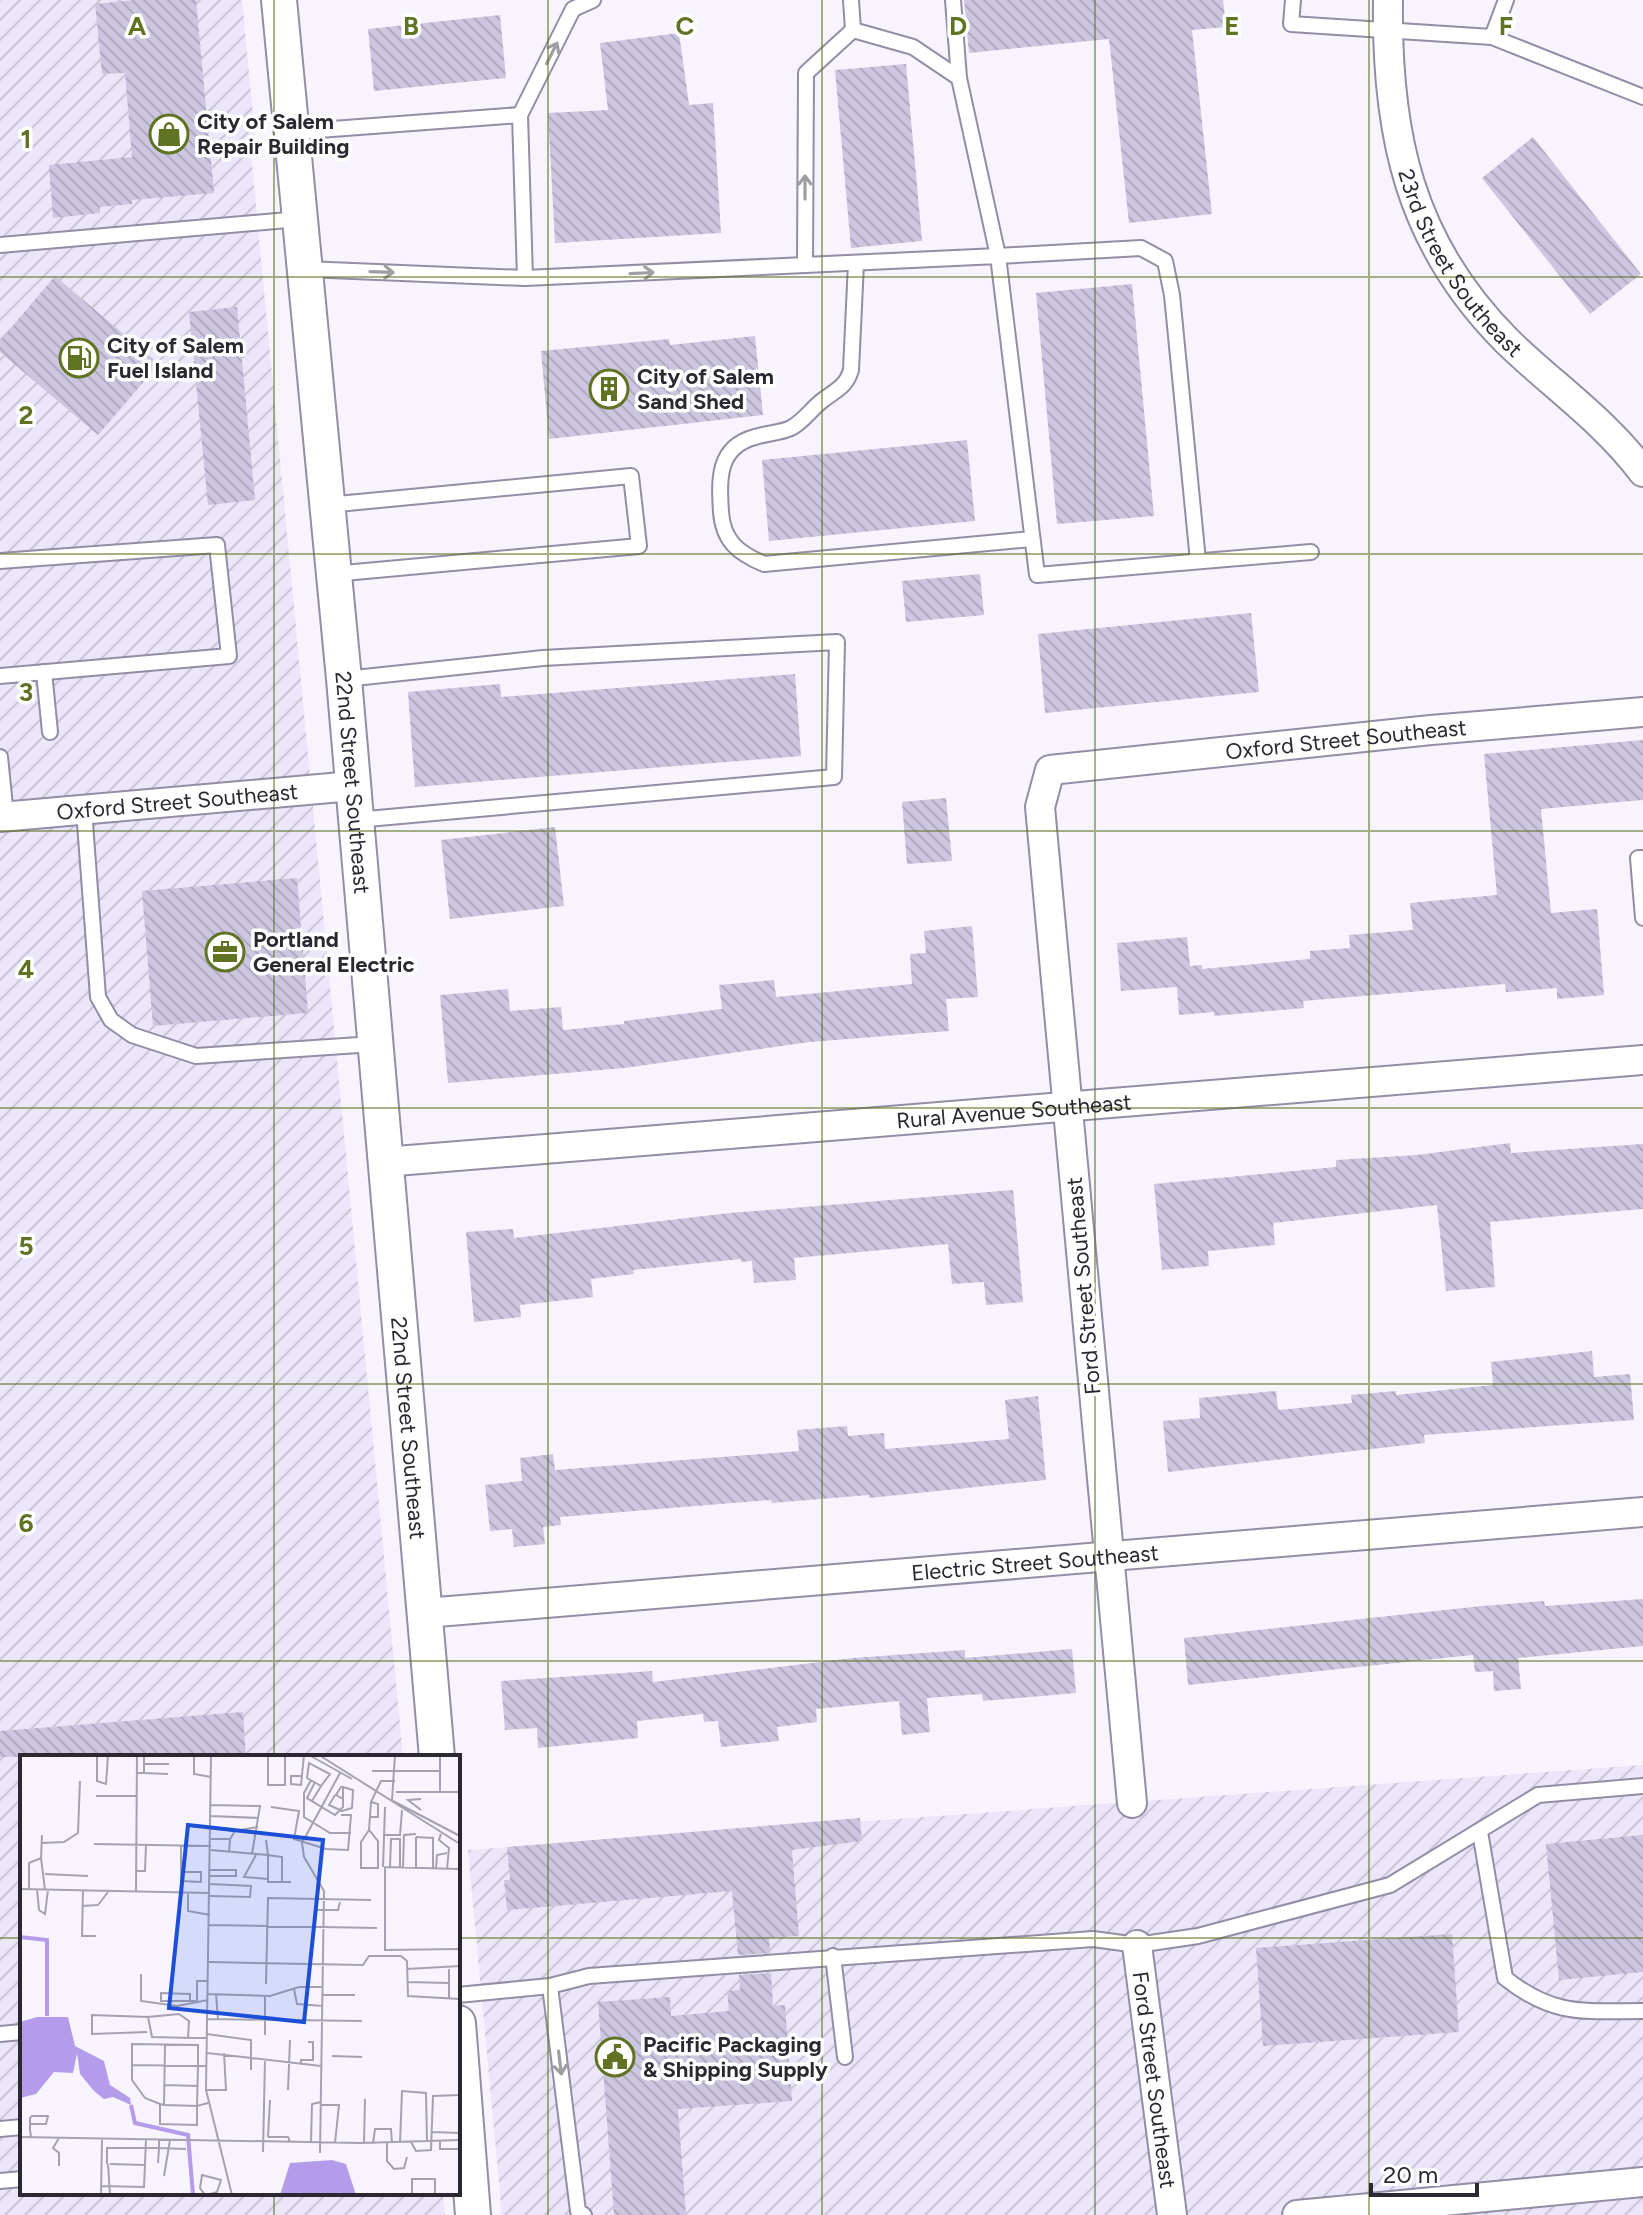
<svg xmlns="http://www.w3.org/2000/svg" width="1643" height="2215" viewBox="0 0 1643 2215" font-family="Figtree,sans-serif">
<style>
.industrial{fill:url(#industrial-furrows)}
.building{fill:url(#building-back-hatch)}
.lines{fill:none;stroke-linecap:round;stroke-linejoin:round}
.service-casing{stroke:#938da5;stroke-width:18}
.minor-casing{stroke:#938da5;stroke-width:32}
.tertiary-casing{stroke:#938da5;stroke-width:38}
.service{stroke:#fff;stroke-width:14}
.minor{stroke:#fff;stroke-width:28}
.tertiary{stroke:#fff;stroke-width:34}
.oneway{stroke:#a09ea3}
.grid{fill:none;stroke:#5f7323;stroke-width:2;stroke-opacity:0.55}
.labels{text-anchor:middle;stroke-width:7;stroke-linejoin:round;paint-order:stroke}
.poi-label{font-size:22px;font-weight:bold;fill:#2b2832;stroke:#fff;text-anchor:start}
.street-label{font-size:22px;fill:#2b2832;stroke:#fff}
.inset-river{fill:none;stroke:#b59ceb;stroke-width:4}
.inset-road{fill:none;stroke:#a5a2ad;stroke-width:2}
.view{fill:#1d4ed8;fill-opacity:0.15;stroke:#1d4ed8;stroke-width:4}
.inset-edge{fill:none;stroke:#2b2832;stroke-width:4}
.grid-label{font-size:26px;text-anchor:middle;font-weight:bold;fill:#5f7323;stroke:#fff;stroke-width:7;stroke-linejoin:round;paint-order:stroke}
</style>
<defs>
<pattern id="industrial-furrows" width="10" height="10" patternUnits="userSpaceOnUse" patternTransform="scale(2)"><rect width="10" height="10" fill="#ebe6fa"/><path d="M-1 1l2-2M0 10L10 0M9 11l2-2" fill="none" stroke="#cac5d7"/></pattern>
<pattern id="building-back-hatch" width="6" height="6" patternUnits="userSpaceOnUse" patternTransform="scale(2)"><rect width="6" height="6" fill="#cdc6e0"/><path d="M-1 5l2 2M0 0l6 6M5-1l2 2" fill="none" stroke="#b0aac1"/></pattern>
</defs>
<rect width="100%" height="100%" fill="#f7f4ff"/>
<!-- industrial -->
<g class="industrial">
<polygon points="0,0 242,0 255,136 250,143 403,1757 22,1757 22,2193 443,2193 445,2215 0,2215"/>
<polygon points="1643,1765 1643,2215 502,2215 468,1850"/>
</g>
<!-- building -->
<g class="building">
<polygon points="134,0 196,0 214,193 132,200 132,204 100,207 100,213 53,218 49,165 132,157 125,73 102,74 95,4"/>
<polygon points="964,0 1223,0 1226,27 1192,30 1212,214 1129,223 1109,39 969,53"/>
<polygon points="500,15 506,78 374,91 368,29"/>
<polygon points="679,33 689,105 713,103 721,233 555,243 548,113 608,110 600,43"/>
<polygon points="906,64 922,241 851,248 835,70"/>
<polygon points="1533,137 1641,274 1590,314 1482,178"/>
<polygon points="55,276 159,364 98,435 0,352 0,341"/>
<polygon points="1132,284 1154,516 1057,524 1036,293"/>
<polygon points="237,307 255,500 208,505 189,312"/>
<polygon points="755,336 763,415 549,439 541,351 669,339 670,345"/>
<polygon points="967,440 975,521 769,541 762,460"/>
<polygon points="980,574 984,615 906,622 902,581"/>
<polygon points="1251,613 1259,692 1045,713 1038,634"/>
<polygon points="795,674 801,756 415,787 408,692 500,684 501,697"/>
<polygon points="1643,740 1643,800 1541,809 1551,913 1597,909 1604,995 1557,999 1557,988 1506,992 1505,984 1303,1001 1304,1008 1214,1016 1214,1012 1179,1015 1177,987 1121,991 1117,943 1187,937 1190,966 1202,965 1202,969 1310,959 1310,951 1350,948 1349,935 1413,930 1410,903 1497,895 1484,754"/>
<polygon points="946,798 952,861 907,864 902,802"/>
<polygon points="555,827 564,906 450,919 441,840"/>
<polygon points="297,878 308,1013 153,1026 142,891"/>
<polygon points="972,926 978,997 946,999 949,1031 810,1042 624,1068 448,1083 440,995 508,989 510,1011 561,1007 563,1030 624,1024 624,1021 722,1009 719,985 774,980 776,997 912,984 910,954 926,953 924,931"/>
<polygon points="1510,1143 1511,1153 1643,1144 1643,1209 1490,1222 1495,1287 1446,1291 1437,1205 1273,1223 1275,1245 1208,1251 1209,1266 1162,1270 1154,1184 1336,1167 1336,1160 1417,1155"/>
<polygon points="1013,1190 1023,1302 986,1305 984,1282 952,1284 948,1244 794,1258 796,1280 754,1283 752,1261 741,1262 741,1259 633,1270 634,1274 591,1279 593,1297 520,1305 521,1317 474,1322 466,1232 513,1229 514,1238 730,1213"/>
<polygon points="1592,1351 1594,1377 1630,1374 1634,1420 1424,1435 1425,1443 1168,1472 1163,1421 1200,1418 1199,1398 1276,1391 1278,1410 1352,1403 1351,1395 1396,1391 1396,1395 1493,1385 1491,1362"/>
<polygon points="1038,1396 1046,1480 869,1498 869,1495 772,1503 771,1500 560,1517 561,1525 543,1527 545,1544 514,1547 512,1529 490,1531 485,1485 522,1481 520,1458 553,1454 555,1470 799,1451 797,1430 847,1426 848,1436 884,1433 885,1449 1009,1439 1005,1400"/>
<polygon points="1643,1599 1643,1646 1518,1658 1521,1689 1494,1691 1493,1671 1475,1672 1473,1655 1188,1685 1184,1638 1482,1606 1544,1601 1545,1606"/>
<polygon points="1072,1649 1076,1693 983,1701 982,1694 927,1698 930,1732 902,1735 899,1701 816,1709 817,1722 777,1727 779,1741 721,1747 718,1721 704,1722 703,1714 637,1721 638,1738 538,1748 537,1728 505,1730 501,1681 652,1671 653,1682 853,1658 965,1650 965,1658"/>
<polygon points="243,1712 246,1757 0,1757 0,1731"/>
<polygon points="860,1818 862,1841 792,1850 799,1936 769,1938 770,1953 738,1955 732,1891 507,1910 504,1880 510,1880 507,1847"/>
<polygon points="1643,1835 1643,1972 1559,1980 1546,1844"/>
<polygon points="1452,1934 1459,2032 1263,2046 1256,1948"/>
<polygon points="771,1973 773,2006 785,2005 792,2101 678,2109 686,2215 614,2215 598,2002 670,1997 671,2016 729,2011 727,1991 740,1990 739,1975"/>
</g>
<g class="lines">
<defs>
<g id="service">
<polyline points="851,0 853,30"/>
<polyline points="1293,0 1291,24 1492,37 1643,97"/>
<polyline points="853,30 913,47 959,78 953,0"/>
<polyline points="1492,37 1506,0"/>
<polyline points="959,78 998,256 1141,248 1165,261 1172,295 1198,561"/>
<polyline points="520,115 573,9 593,0"/>
<polyline points="292,132 520,115 525,278"/>
<polyline points="0,245 299,219"/>
<path d="M856 263 851 370C846 387 836 390 823 400 811 409 804 421 791 428 780 433 767 433 755 437 717 447 719 480 721 512 723 541 738 553 764 564L1032 539"/>
<polyline points="805,265 806,73 853,30"/>
<polyline points="305,269 525,278 998,256 1037,575 1311,552"/>
<polyline points="327,505 631,476 639,546 333,574"/>
<polyline points="0,561 217,545 229,656 0,676"/>
<polyline points="44,672 50,732"/>
<polyline points="345,679 543,658 837,642 834,777 356,820"/>
<polyline points="0,757 6,816"/>
<polyline points="84,810 98,997 111,1020 132,1035 196,1056 374,1044"/>
<polyline points="1643,858 1638,858 1643,918"/>
<path d="M1480 1832 1505 1978C1554 2017 1584 2011 1643 2011"/>
<polyline points="833,1956 845,2057"/>
<polyline points="550,1986 578,2211 584,2215"/>
<polyline points="458,1995 550,1986 589,1976 1093,1939 1137,1945 1198,1936 1390,1885 1538,1795 1643,1786"/>
<polyline points="0,2034 22,2032"/>
<polyline points="0,2129 22,2127"/>
<polyline points="0,2181 22,2179"/>
</g>
<g id="minor">
<path id="s1" d="M1388 0C1386 133 1409 243 1507 341 1552 385 1604 420 1643 472"/>
<path id="s2" d="M0 817 353 786"/>
<path id="s3" d="M384 1162 1643 1060"/>
<path id="s4" d="M425 1613 1643 1512"/>
<path id="s5" d="M1132 1803 1040 807 1050 770 1431 730 1643 712"/>
<path id="s6" d="M1137 1945 1172 2215"/>
<polyline points="1297,2215 1643,2182"/>
</g>
<g id="tertiary">
<path id="s7" d="M279 0 344 679 437 1757"/>
<polyline points="458,2023 473,2215"/>
</g>
</defs>
<!-- service casing -->
<use href="#service" class="service-casing"/>
<!-- minor casing -->
<use href="#minor" class="minor-casing"/>
<!-- tertiary casing -->
<use href="#tertiary" class="tertiary-casing"/>
<!-- service -->
<use href="#service" class="service"/>
<!-- minor -->
<use href="#minor" class="minor"/>
<!-- tertiary -->
<use href="#tertiary" class="tertiary"/>
</g>
<!-- one-way arrows -->
<defs><path id="oneway-shaft" d="M-6 0H5M1.5-3L5.5 0L1.5 3" fill="none" stroke-width="1.6" stroke-linecap="round" stroke-linejoin="round" transform="scale(2)"/></defs>
<g class="oneway">
<use href="#oneway-shaft" transform="translate(552 53) rotate(-63)"/>
<use href="#oneway-shaft" transform="translate(805 187) rotate(-90)"/>
<use href="#oneway-shaft" transform="translate(382 272) rotate(2)"/>
<use href="#oneway-shaft" transform="translate(642 273) rotate(-3)"/>
<use href="#oneway-shaft" transform="translate(560 2063) rotate(83)"/>
</g>
<!-- grid -->
<path class="grid" d="M274 0V1757M548 0V2215M822 0V2215M1095 0V2215M1369 0V2215M0 277H1643M0 554H1643M0 831H1643M0 1108H1643M0 1384H1643M0 1661H1643M0 1938H22M458 1938H1643M274 2193V2215"/>
<!-- icons -->
<defs>
<symbol id="shop-ring" viewBox="-11 -11 22 22"><circle r="9.5" fill="#fff" stroke="#5f7323" stroke-width="1.5"/><path d="M-5-2.5h2.3a2.7 3.5 0 0 1 5.4 0H5L5.5 6h-11ZM-1.5-2.5h3a1.5 2.3 0 0 0-3 0Z" fill="#5f7323"/></symbol>
<symbol id="fuel-ring" viewBox="-11 -11 22 22"><circle r="9.5" fill="#fff" stroke="#5f7323" stroke-width="1.5"/><path d="M-5.5-6h7V0h2V4h1.3V-2.5L3-4.5l.8-.8L6-3V5H2.5V1h-1V6h-7ZM-4.2-4.7v3.2H.2V-4.7Z" fill="#5f7323"/></symbol>
<symbol id="building-ring" viewBox="-11 -11 22 22"><circle r="9.5" fill="#fff" stroke="#5f7323" stroke-width="1.5"/><path d="M-4-6H4V6H1V3H-1V6H-4ZM-2.5-4.3h1.7v1.8h-1.7ZM.8-4.3h1.7v1.8H.8ZM-2.5-1h1.7V.8h-1.7ZM.8-1h1.7V.8H.8Z" fill="#5f7323"/></symbol>
<symbol id="office-ring" viewBox="-11 -11 22 22"><circle r="9.5" fill="#fff" stroke="#5f7323" stroke-width="1.5"/><path d="M-6-3h4V-5.5h4V-3h4V5H-6ZM-1-4.5V-3h2v-1.5ZM-6 0V1H6V0Z" fill="#5f7323"/></symbol>
<symbol id="civic-ring" viewBox="-11 -11 22 22"><circle r="9.5" fill="#fff" stroke="#5f7323" stroke-width="1.5"/><path d="M-.6-6.5H3V-4.5H.6V-3L4-1V1h2V6H-6V1h2V-1L-.6-3ZM-1.2 2.5V6h2.4V2.5Z" fill="#5f7323"/></symbol>
</defs>
<g fill-rule="evenodd">
<use href="#shop-ring" x="147" y="112" width="44" height="44"/>
<use href="#fuel-ring" x="57" y="336" width="44" height="44"/>
<use href="#building-ring" x="587" y="367" width="44" height="44"/>
<use href="#office-ring" x="203" y="930" width="44" height="44"/>
<use href="#civic-ring" x="593" y="2035" width="44" height="44"/>
</g>
<g class="labels">
<!-- poi labels -->
<g class="poi-label">
<text x="197" y="129">City of Salem<tspan x="197" dy="25">Repair Building</tspan></text>
<text x="107" y="353">City of Salem<tspan x="107" dy="25">Fuel Island</tspan></text>
<text x="637" y="384">City of Salem<tspan x="637" dy="25">Sand Shed</tspan></text>
<text x="253" y="947">Portland<tspan x="253" dy="25">General Electric</tspan></text>
<text x="643" y="2052">Pacific Packaging<tspan x="643" dy="25">&amp; Shipping Supply</tspan></text>
</g>
<!-- street labels -->
<g class="street-label">
<text dy="8" stroke="none"><textPath href="#s1" startOffset="280">23rd Street Southeast</textPath></text>
<text dy="8" stroke="none"><textPath href="#s5" startOffset="1336">Oxford Street Southeast</textPath></text>
<text dy="8" stroke="none"><textPath href="#s7" startOffset="786">22nd Street Southeast</textPath></text>
<text dy="8" stroke="none"><textPath href="#s2" startOffset="178">Oxford Street Southeast</textPath></text>
<text dy="8" stroke="none"><textPath href="#s3" startOffset="632">Rural Avenue Southeast</textPath></text>
<text transform="translate(1083 1286) rotate(-95)" y="8">Ford Street Southeast</text>
<text dy="8" stroke="none"><textPath href="#s7" startOffset="1434">22nd Street Southeast</textPath></text>
<text dy="8" stroke="none"><textPath href="#s4" startOffset="612">Electric Street Southeast</textPath></text>
<text dy="8" stroke="none"><textPath href="#s6" startOffset="136">Ford Street Southeast</textPath></text>
</g>
</g>
<!-- overview -->
<g transform="translate(20 1755)">
<rect width="440" height="440" fill="#f7f4ff"/>
<path d="M17 262H48L55 291 84 306 90 330 110 343 111 350 93 342 84 344 74 336 60 319 57 298 53 318 34 317 16 339 0 343V267ZM312 405 326 409 336 440H260L270 408Z" fill="#b59ceb"/>
<path class="inset-river" d="M0 182 27 185V261M111 350 115 368 168 380 173 440"/>
<path class="inset-road" d="M77 0V26L86 29 88 0M174 0V19L191 22M191 0 186 335 212 440M248 0V30H265V0M289 0 332 24M299 0 440 89M124 9H149M352 16H420M117 18H124V0M124 18 148 19M282 21H271V29L281 30 284 0M291 25 284 38V62L310 78H331M295 27 287 43 315 60 323 52V32H321L316 40 323 44M376 37H440M420 37V0M315 40 309 50 322 56 332 53 333 35 323 32M76 41H117M372 45 375 0M292 46 301 31 287 23 289 8 310 19 301 31M373 46 440 81M191 50 240 51 232 99M251 52 279 56 274 84 306 94 328 95 331 60H321M401 55 388 45 401 44M191 61 239 63M349 62H358V49L351 47M191 73 215 76M349 75 341 87V113H358V86L349 75 351 47 361 26H375M421 79 419 85 429 93 427 114M365 80H380L382 55M396 82 413 83V114M396 82V112M191 84H210L209 98M210 84 215 76 238 72M246 85 248 100 262 102V126M440 86V122M22 88 44 87 58 78 60 26M74 89 191 91M191 95 248 100V127H271M236 100 224 122 248 124M21 103 25 135M363 112 365 52M370 112 371 84H380V112M383 112 384 80 396 79M416 114 417 100 427 98M439 114 365 112V195L440 194M117 116H125L126 90M25 119 68 121M190 121H216V115H190M161 126 181 127V117H161M0 134 190 138M9 134V108L21 103 22 80M17 134 19 155 25 159 28 135M63 136 62 181H76M116 137 117 0M161 138V91M168 138V156L190 160M190 141 230 142 231 131 190 129M62 151 78 150 88 137M295 165V155H318L320 147M189 170 357 173M189 207 343 210 349 201H381L387 206 388 241 440 244M387 214 440 211M121 219V246L157 251 188 245M387 227 429 228M246 229 248 143 351 145M274 234 277 249 303 251M188 239 250 241 279 232H303M196 239 198 264M303 240H335M245 241V280M429 243V214M170 246V239L141 238V246H177M177 246V226H188M187 264 342 266M127 277 72 279V260L128 262M187 279 231 285V315M168 283 169 266 159 259 128 262 132 282 173 283H187M187 298 301 311M312 301 342 302M112 310 178 311V290L112 289V325L125 343 140 349 144 350 177 351V370L140 369V349M281 310V305H293V287H288M187 311H178L177 351 188 348M144 330 178 331M186 335H206L204 298M268 335 270 285M144 350 145 290M301 350H319L315 388M10 369H26L28 361H12L10 363V375L11 382M412 377 440 378M0 382 341 388 440 385M248 382 250 345M248 382H268L270 387M420 385V394H440M291 387 292 349 301 347M391 387 396 396 411 395 413 341 440 340M344 388 345 344M353 388 355 374H371L372 388M367 388V406L374 414 384 413 387 402M380 388 382 336 406 338 407 386M243 397 245 304M300 398 304 136 284 102 282 88 320 18M138 408 139 393 166 394M87 409V393H139V385M88 409 90 440M90 409 125 410M39 411V398L33 393 39 383M144 421 150 385M82 431 124 432 126 385M81 440 82 384M185 440 180 433 182 420 201 425 197 437 187 440M392 440V424H415V440"/>
<path class="view" d="M168 70 303 85 284 267 149 253Z"/>
<rect width="440" height="440" class="inset-edge"/>
</g>
<g class="grid-label">
<text x="137" y="35">A</text>
<text x="411" y="35">B</text>
<text x="685" y="35">C</text>
<text x="958" y="35">D</text>
<text x="1232" y="35">E</text>
<text x="1506" y="35">F</text>
<text x="26" y="148">1</text>
<text x="26" y="424">2</text>
<text x="26" y="701">3</text>
<text x="26" y="978">4</text>
<text x="26" y="1255">5</text>
<text x="26" y="1532">6</text>
</g>
<!-- scale -->
<path d="M1371 2183v12h106v-12" fill="none" stroke="#2b2832" stroke-width="4"/>
<text x="1383" y="2183" font-size="24" fill="#2b2832" stroke="#ffffff" stroke-width="6" paint-order="stroke">20 m</text>
</svg>
